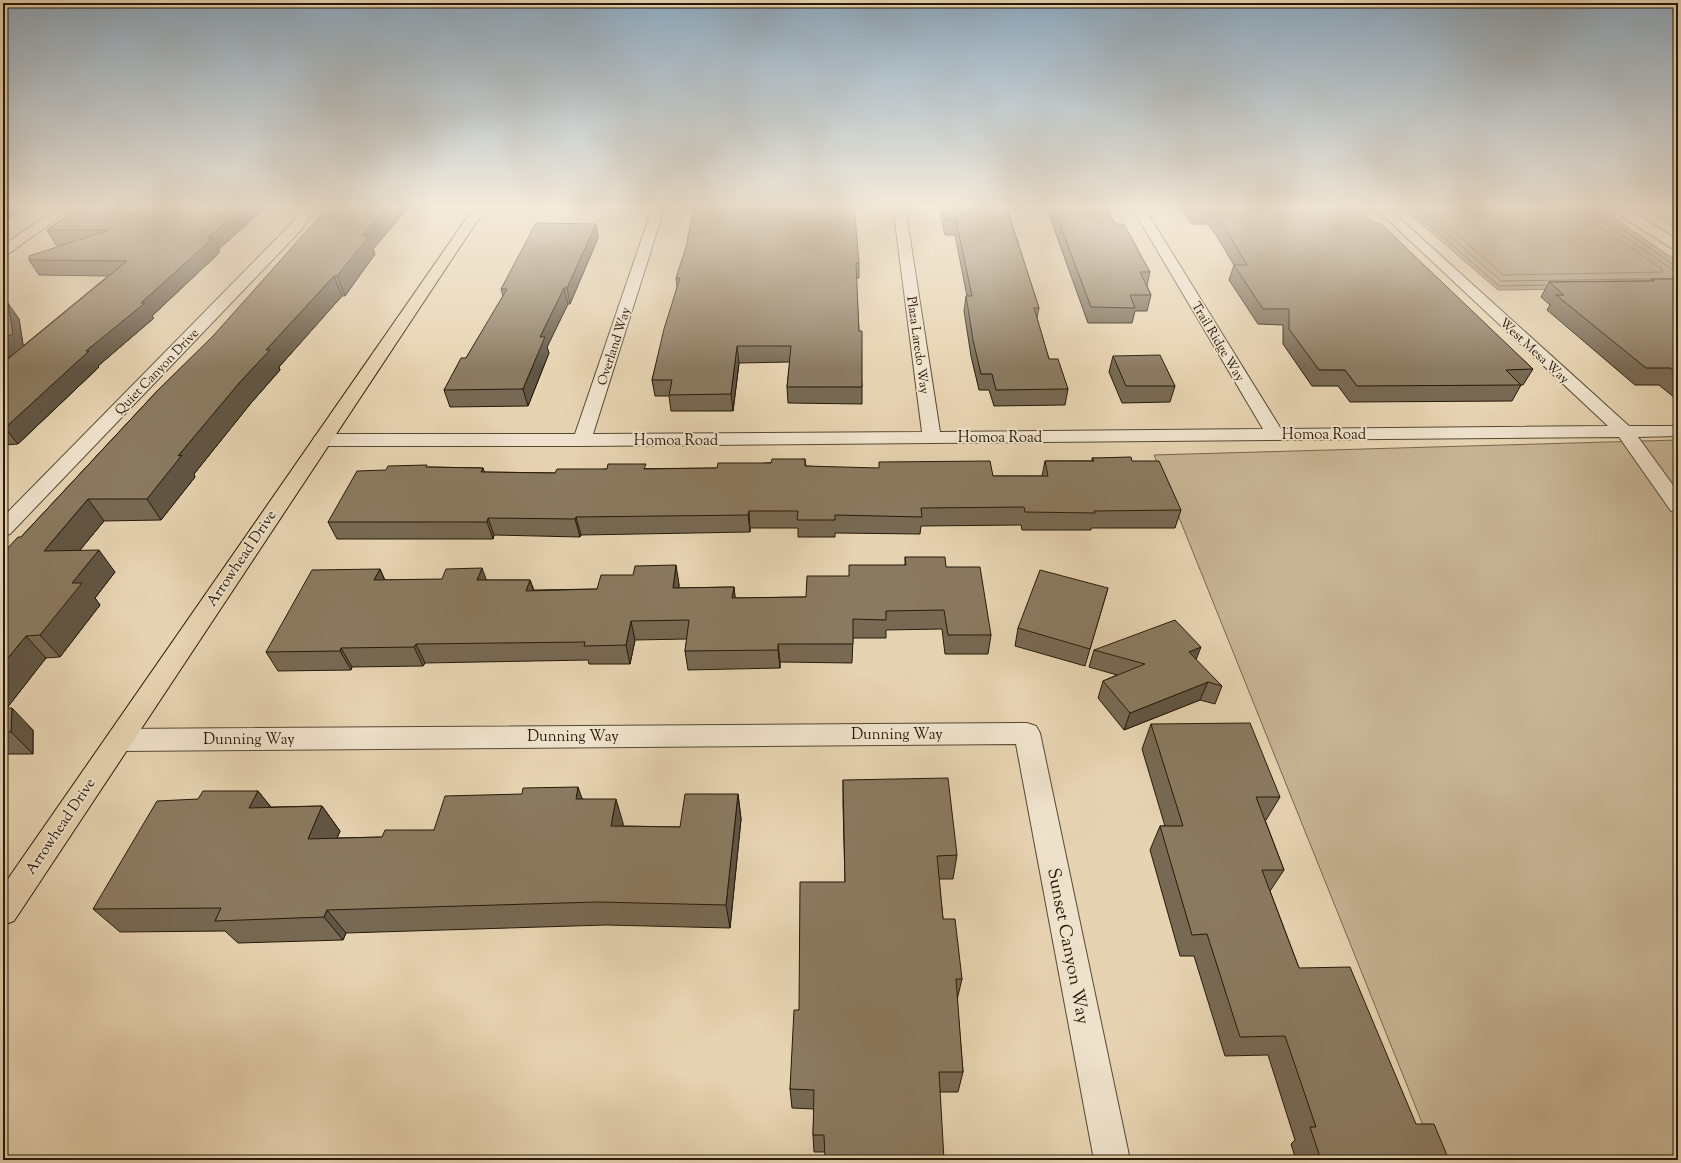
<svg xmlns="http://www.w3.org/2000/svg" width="1681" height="1163" viewBox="0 0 1681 1163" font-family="'Sorts Mill Goudy',serif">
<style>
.green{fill:#c6b494;stroke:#76674e}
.water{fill:#a59478;stroke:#73634b}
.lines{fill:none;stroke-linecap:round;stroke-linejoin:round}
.shore{stroke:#665740;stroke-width:1}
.minor-casing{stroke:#574832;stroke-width:2}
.major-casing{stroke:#271a08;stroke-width:2}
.minor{fill:#efe2cc;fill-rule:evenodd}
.major{fill:#e6d3b1;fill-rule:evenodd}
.wall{fill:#776953;stroke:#271a08}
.shaded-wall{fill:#615543;stroke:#271a08}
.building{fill:#8a7a60;stroke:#271a08}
.labels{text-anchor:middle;stroke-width:3.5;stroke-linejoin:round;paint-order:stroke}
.far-street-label{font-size:13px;fill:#271a08;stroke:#efe2cc}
.street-label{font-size:15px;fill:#271a08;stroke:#efe2cc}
.near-street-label{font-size:18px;fill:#271a08;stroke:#efe2cc}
</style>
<rect width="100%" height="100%" fill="#e6d3b1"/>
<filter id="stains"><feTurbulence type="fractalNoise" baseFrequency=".005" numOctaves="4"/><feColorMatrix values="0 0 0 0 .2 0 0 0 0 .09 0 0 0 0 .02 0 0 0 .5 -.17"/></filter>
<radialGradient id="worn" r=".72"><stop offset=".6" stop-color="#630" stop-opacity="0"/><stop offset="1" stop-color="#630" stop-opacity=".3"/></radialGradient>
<!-- green -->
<g class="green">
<polygon points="1640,206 1678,206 1678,229"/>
<polygon points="1678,440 1678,1160 1437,1160 1154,455"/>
</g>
<!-- water -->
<polygon class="water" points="1578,206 1607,213 1678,262 1678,288 1498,290 1411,215 1422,207"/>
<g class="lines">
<!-- shore -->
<g class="shore">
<polyline points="1426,206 1425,210 1419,214 1420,217 1499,286 1546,285"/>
<polyline points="1431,206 1428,217 1501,281 1649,279"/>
<polyline points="1437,206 1436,216 1503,275 1662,272 1662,269 1600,227 1576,220 1570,214 1569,206"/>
<polyline points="1575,206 1579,215 1603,222 1672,269 1678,270"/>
<polyline points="1580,206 1582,211 1605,217 1674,265 1678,265"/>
</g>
<defs>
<g id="minor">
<polygon points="61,206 75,206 8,254 3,255 3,245"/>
<polygon points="294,206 309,206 314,211 302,229 10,534 3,536 3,517 292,223 301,212"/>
<polygon points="653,206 665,206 593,434 922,432 893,206 905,206 940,432 1263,429 1131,206 1143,206 1281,429 1608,426 1373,206 1386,206 1629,426 1678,426 1678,436 1638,437 1678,492 1678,512 1671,511 1619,437 582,446 322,446 315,444 313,440 315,436 322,434 575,434"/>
<polygon points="1609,206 1624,206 1678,240 1678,250 1673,249 1610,209"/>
<polygon points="1027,723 1036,726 1040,733 1130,1160 1094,1160 1016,744 119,751 110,747 106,740 110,733 119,729"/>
</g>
<polygon id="major" points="475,206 487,206 14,921 3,925 3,886"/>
</defs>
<!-- minor casing -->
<use href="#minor" class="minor-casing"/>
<!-- major casing -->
<use href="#major" class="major-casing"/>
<!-- minor -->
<use href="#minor" class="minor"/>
<!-- major -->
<use href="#major" class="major"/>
</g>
<!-- wall -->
<g class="wall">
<polygon points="83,206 218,250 220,252 152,316 154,318 98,366 99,367 18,444 3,445 3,363 12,355 3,360 3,300 19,319 23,346 108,276 39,275 29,260 64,245 56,245 47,230"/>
<polygon points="939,206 1006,206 1039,308 1037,318 1049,359 1068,389 1065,405 994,406 989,390 979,390 971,356 964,311 966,296 967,296 955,235 945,235"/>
<polygon points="1046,206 1104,206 1115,224 1150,272 1147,286 1151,295 1147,311 1135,311 1132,323 1088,323"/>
<polygon points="1179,206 1356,206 1373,223 1533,369 1523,385 1521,385 1512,401 1350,402 1338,386 1312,386 1283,344 1283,325 1258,324 1229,280 1234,265 1216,235 1208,224 1192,224"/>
<polygon points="596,224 598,238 570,304 568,304 547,347 549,353 528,406 450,407 444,390 466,358 503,296 501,289"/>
<polygon points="373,249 375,254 345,296 342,296 279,367 280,370 251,403 194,474 195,477 161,520 104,521 80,550 115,572 95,598 100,605 60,657 46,658 7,708 33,730 33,754 3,754 3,553 21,537 159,389"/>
<polygon points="859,263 859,278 856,278 862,387 862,404 788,403 787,387 790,362 739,363 733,411 671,411 669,396 655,396 652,380 677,287 676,278"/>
<polygon points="1651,279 1678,279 1678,398 1675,398 1659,385 1635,385 1547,310 1550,305 1541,297 1549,282 1649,281"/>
<polygon points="1113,356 1175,386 1170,402 1122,403 1109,372"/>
<polygon points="1092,458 1132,461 1181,510 1175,528 1091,528 1091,530 1022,530 1021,525 921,526 920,534 835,533 835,537 798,537 798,528 750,528 750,532 581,535 580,537 494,535 493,539 337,539 328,522 428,467 483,468 484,472 555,473 607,469 717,468 805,459 806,466 993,476 1042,476 1045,461 1092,461"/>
<polygon points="905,557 946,567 991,635 988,654 945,654 942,629 886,630 886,638 853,638 852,663 780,662 780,668 688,670 685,651 687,639 635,640 630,664 589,664 588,660 425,663 423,666 352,667 351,670 278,671 266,652 380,569 385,580 530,580 534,590 597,589 679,584 679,588 734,587 735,598 806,597 849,576 905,565"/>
<polygon points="1108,588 1085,666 1015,646 1018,628"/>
<polygon points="1094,650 1196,660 1222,686 1215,704 1200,700 1124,730 1098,698 1103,681 1117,675 1089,667"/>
<polygon points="1151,724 1280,797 1266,820 1265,820 1284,870 1270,891 1299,968 1416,1124 1449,1160 1296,1160 1291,1144 1295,1140 1268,1055 1225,1056 1194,956 1180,956 1150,850 1160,826 1165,826 1142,749"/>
<polygon points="843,780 957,855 953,879 939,879 943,919 962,979 957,1000 963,1072 958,1092 940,1092 825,1152 814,1152 813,1135 814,1109 792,1108 790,1089 799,1010 845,882 843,805"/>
<polygon points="258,791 271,807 322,806 340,831 337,838 382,837 434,830 583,799 623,823 623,826 680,827 738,794 741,819 730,928 606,925 346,933 343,940 238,943 225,931 120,932 93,909 198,799"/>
</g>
<!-- shaded-wall -->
<g class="shaded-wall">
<polygon points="3,206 27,206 3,222"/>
<polygon points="244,206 267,206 218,250 220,252 152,316 154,318 98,366 99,367 18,444 5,428 86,351 141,303 208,238"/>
<polygon points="389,206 410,206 373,249 375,254 345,296 337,276 362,236"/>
<polygon points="596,224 598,238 570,304 567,288"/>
<polygon points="334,276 342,296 279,367 280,370 251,403 194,474 195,477 161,520 147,499 178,456 266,350"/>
<polygon points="564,288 568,304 547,347 549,353 528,406 523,389 540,337"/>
<polygon points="8,303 19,319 24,350 3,360 3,338"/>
<polygon points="737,346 739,363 733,411 731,394"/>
<polygon points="483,468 489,485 481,472"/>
<polygon points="88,499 104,521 61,573 44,551"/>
<polygon points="749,511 750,528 750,532 748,515"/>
<polygon points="576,517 581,535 580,537 575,519"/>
<polygon points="488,518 494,535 493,539 487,522"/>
<polygon points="99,550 115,572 95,598 100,605 60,657 40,635 72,583"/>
<polygon points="676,565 679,584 676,607 673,588"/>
<polygon points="482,568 489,587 477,580"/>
<polygon points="380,569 388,588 374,580"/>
<polygon points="530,580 536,599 526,591"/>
<polygon points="734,587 736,606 732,598"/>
<polygon points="631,621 635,640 630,664 626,645"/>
<polygon points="26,636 46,658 3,713 3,664"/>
<polygon points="416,644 425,663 423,666 414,647"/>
<polygon points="778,644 780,662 780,668 778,650"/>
<polygon points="1201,647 1194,665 1189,652"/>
<polygon points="341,648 352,667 351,670 340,651"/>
<polygon points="1208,682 1200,700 1124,730 1130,713"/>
<polygon points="12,708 33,730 33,754 11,732"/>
<polygon points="578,787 587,812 576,799"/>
<polygon points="258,791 277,815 249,808"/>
<polygon points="738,794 741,819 730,928 726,905"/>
<polygon points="616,799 623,823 619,850 611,826"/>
<polygon points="322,806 340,831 327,863 308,839"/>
<polygon points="327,910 346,933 343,940 324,917"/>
</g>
<!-- building -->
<g class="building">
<polygon points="83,206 244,206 208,238 213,238 141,303 145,303 86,351 89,351 5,428 3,428 3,363 127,261 29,260 29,256 109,230 47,230"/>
<polygon points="329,206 389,206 362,236 369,236 337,276 334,276 266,350 270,350 240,382 178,456 182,455 147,499 88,499 44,551 99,550 72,583 82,583 40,635 26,636 3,664 3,553 18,537 21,537 159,389 213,336"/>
<polygon points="694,206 854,206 859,263 856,263 859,331 862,331 862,387 787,387 791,346 737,346 731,394 669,395 672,380 652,380 664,329 680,278 676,278 686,247"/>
<polygon points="943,206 1006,206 1039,308 1034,308 1049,359 1058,359 1068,389 996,390 992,374 981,374 973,340 966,296 972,296 956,220 946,220"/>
<polygon points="1053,206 1104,206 1115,224 1124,224 1150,272 1140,272 1151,295 1130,295 1135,308 1091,307"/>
<polygon points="1193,206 1356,206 1373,223 1380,223 1533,369 1506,370 1521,385 1357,386 1345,370 1319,370 1289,329 1289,309 1263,309 1234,265 1247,265 1221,221 1212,210 1196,210"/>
<polygon points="536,223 596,224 567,288 564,288 540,337 545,337 523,389 444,390 461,358 466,358 507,289 501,289"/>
<polygon points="1651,279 1678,279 1678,374 1670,368 1646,368 1556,295 1564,295 1549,282 1654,281"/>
<polygon points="3,300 8,303 13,334 3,338"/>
<polygon points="1160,355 1175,386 1126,386 1113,356"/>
<polygon points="1131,457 1132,461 1159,461 1181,510 1094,511 1095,513 1025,512 1024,507 921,508 922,517 835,515 835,520 797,520 798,511 749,511 748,515 576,517 575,519 488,518 487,522 328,522 357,471 386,470 388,466 427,465 426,467 483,468 481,472 555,473 557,469 607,469 608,464 646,464 644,469 717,468 718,463 771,463 772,459 805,459 805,466 879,468 879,462 990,461 993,476 1048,476 1045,461 1094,461 1092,458"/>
<polygon points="905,557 945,557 946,567 980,567 991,635 948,635 944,610 886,611 886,620 853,619 853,644 778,644 778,650 685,651 689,620 631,621 626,645 584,646 585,642 416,644 414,647 341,648 340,651 266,652 312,570 380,569 374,580 442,579 446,569 482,568 477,580 530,580 526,591 597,589 601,575 633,575 635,566 676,565 673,588 734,587 732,598 806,597 807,576 849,576 849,565 906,565"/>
<polygon points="1040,570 1108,588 1090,649 1018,628"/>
<polygon points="1175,620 1201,647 1189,652 1222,686 1208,682 1130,713 1103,681 1145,664 1094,650"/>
<polygon points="3,708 12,708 11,732 3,732"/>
<polygon points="1250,723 1280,797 1256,797 1284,870 1262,870 1299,968 1350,967 1416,1124 1434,1124 1449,1160 1321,1160 1310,1127 1316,1127 1285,1036 1240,1037 1207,934 1192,935 1160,826 1183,826 1151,724"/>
<polygon points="948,778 957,855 937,856 943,919 955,919 962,979 956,979 963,1072 939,1072 944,1160 825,1160 824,1135 813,1135 814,1090 790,1089 794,1010 799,1010 800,882 845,882 843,780"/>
<polygon points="578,787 576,799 616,799 611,826 680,827 685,794 738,794 726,905 598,902 327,910 324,917 215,921 221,908 93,909 157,801 198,799 203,791 258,791 249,808 322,806 308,839 382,837 385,830 434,830 445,796 522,794 523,788"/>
</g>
<!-- sky -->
<linearGradient id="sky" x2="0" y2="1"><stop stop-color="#8da7bb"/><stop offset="0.56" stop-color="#f4ebdc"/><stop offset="1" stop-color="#f4ebdc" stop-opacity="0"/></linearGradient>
<rect width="1681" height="369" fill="url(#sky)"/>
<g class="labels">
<!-- far-street labels -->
<g class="far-street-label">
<text transform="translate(1219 341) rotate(59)" y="5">Trail Ridge Way</text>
<text transform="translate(919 345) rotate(82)" y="5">Plaza Laredo Way</text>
<text transform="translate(613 346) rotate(-72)" y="5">Overland Way</text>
<text transform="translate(1535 350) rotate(43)" y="5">West Mesa Way</text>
<text transform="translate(156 371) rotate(-46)" y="5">Quiet Canyon Drive</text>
</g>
<!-- street labels -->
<g class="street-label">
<text x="1324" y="439">Homoa Road</text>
<text x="1000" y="442">Homoa Road</text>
<text x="676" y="445">Homoa Road</text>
<text transform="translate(241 558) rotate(-56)" y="5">Arrowhead Drive</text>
<text x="897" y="739">Dunning Way</text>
<text x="573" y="741">Dunning Way</text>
<text x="249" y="744">Dunning Way</text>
<text transform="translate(60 826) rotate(-56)" y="5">Arrowhead Drive</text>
</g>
<!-- near-street labels -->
<g class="near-street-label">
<text transform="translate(1069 946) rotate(79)" y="6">Sunset Canyon Way</text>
</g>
</g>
<!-- margin -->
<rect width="1681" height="1163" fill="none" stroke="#e6d3b1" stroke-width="16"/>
<rect x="4" y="4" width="1673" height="1155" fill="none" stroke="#271a08" stroke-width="2"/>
<rect x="8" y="8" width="1665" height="1147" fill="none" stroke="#271a08"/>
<rect width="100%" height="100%" filter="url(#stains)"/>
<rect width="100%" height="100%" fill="url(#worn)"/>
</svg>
